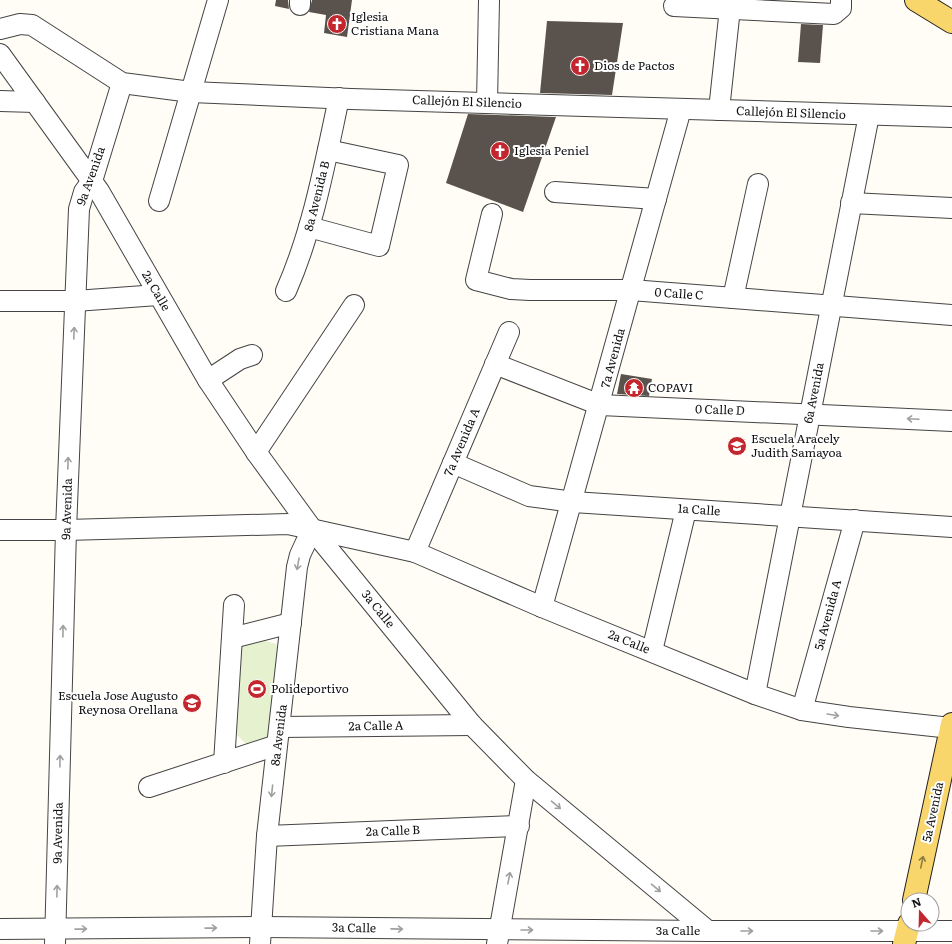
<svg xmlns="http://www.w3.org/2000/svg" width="952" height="944" viewBox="0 0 952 944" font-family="Literata,serif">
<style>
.pitch{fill:#e6f2cf}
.building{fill:#5a524d}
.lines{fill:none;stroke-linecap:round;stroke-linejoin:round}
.minor-casing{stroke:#444;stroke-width:22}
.major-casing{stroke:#222;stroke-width:24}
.minor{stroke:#fff;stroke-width:20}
.major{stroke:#f9d66b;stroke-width:22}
.oneway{stroke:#a0a0a0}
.oneway2{stroke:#917d42}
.labels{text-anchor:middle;stroke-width:4;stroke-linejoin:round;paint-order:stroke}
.poi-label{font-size:12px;fill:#111;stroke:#fff;text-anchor:start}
.street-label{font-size:12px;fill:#111;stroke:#fff}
</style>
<rect width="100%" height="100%" fill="#fffdf5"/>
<!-- pitch -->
<polygon class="pitch" points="251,637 276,644 280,655 269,738 248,746 237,735 234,722 241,646"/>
<!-- building -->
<g class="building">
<polygon points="276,0 288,0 289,9 275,6"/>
<polygon points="312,0 352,0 347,37 324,33 326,15 309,12"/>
<polygon points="547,21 623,23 612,95 540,93"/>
<polygon points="801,24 823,25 820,63 798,62"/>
<polygon points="468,114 556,117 523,212 446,183"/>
<polygon points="621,374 652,379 649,396 617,394"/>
</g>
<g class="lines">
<defs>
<g id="minor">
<polyline points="300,5 300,0"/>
<polyline points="674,6 834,14 841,8 841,0"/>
<polyline points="0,29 20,24 32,25 122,83 191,92 351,99 952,117"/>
<polyline points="0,54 99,191 208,380 256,452 312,529 472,725 526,780 708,931"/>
<polyline points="0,101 35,102"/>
<polyline points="487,103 489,0"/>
<polyline points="719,110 730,8"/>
<polyline points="555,192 656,199"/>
<polyline points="159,201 218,0"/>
<polyline points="851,203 952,208"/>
<polyline points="492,214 476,280 511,289 530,290 631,290 952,315"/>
<polyline points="309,227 379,246 398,165 328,150"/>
<path d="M286 291C313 230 325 163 339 98"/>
<polyline points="733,298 758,184"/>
<polyline points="0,301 75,301 158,295"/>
<polyline points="495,364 600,405 952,421"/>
<polyline points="208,380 240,359 252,355"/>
<polyline points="256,452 354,305"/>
<polyline points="453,463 529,496 573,502 952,527"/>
<polyline points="0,530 66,530 288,524 415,552 542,607 755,694 802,710 849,717 951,728"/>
<polyline points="415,552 509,332"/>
<polyline points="542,607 681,109"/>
<polyline points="232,638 291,623"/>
<polyline points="652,651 686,510"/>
<polyline points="755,694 869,115"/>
<polyline points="802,710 855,520"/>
<polyline points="280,727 472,725"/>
<polyline points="224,763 234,605"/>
<polyline points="149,787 277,745"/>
<polyline points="267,836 519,826"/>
<polyline points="0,929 262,927 708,931 952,931"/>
<polyline points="55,944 66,530 79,209 84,192 92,181 122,83"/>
<polyline points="260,944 267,836 297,567 300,555 312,529"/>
<polyline points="497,944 526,780"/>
</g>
<g id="major">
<polyline points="916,0 952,22"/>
<polyline points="914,900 952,724"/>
<polyline points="904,944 909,924"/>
</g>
</defs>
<!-- minor casing -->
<use href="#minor" class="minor-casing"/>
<!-- major casing -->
<use href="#major" class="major-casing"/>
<!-- minor -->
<use href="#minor" class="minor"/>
<!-- major -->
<use href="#major" class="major"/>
</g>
<!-- one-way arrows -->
<defs><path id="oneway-shaft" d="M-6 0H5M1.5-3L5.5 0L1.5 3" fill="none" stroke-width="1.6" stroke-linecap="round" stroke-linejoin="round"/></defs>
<g class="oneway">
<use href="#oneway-shaft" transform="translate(74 333) rotate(-88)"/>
<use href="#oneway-shaft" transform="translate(913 419) rotate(-177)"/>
<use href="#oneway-shaft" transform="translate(68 463) rotate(-88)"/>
<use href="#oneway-shaft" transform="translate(298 564) rotate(100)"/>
<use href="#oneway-shaft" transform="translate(63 631) rotate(-89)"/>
<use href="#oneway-shaft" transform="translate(833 715) rotate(9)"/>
<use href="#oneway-shaft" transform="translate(60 761) rotate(-89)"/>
<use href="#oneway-shaft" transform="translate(272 791) rotate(96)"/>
<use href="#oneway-shaft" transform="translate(556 805) rotate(40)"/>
<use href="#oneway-shaft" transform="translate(509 878) rotate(-79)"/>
<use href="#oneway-shaft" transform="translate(656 888) rotate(40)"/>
<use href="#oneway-shaft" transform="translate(57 891) rotate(-89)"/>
<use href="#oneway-shaft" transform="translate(211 928) rotate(-1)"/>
<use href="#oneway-shaft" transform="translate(81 929) rotate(-1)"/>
<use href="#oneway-shaft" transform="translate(397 929) rotate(1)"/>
<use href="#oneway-shaft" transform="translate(527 930)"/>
<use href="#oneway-shaft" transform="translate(747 931)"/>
<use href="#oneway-shaft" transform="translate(877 931)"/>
</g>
<use class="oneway2" href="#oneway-shaft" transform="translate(922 862) rotate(-78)"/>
<!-- icons -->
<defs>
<symbol id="church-disc" viewBox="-11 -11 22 22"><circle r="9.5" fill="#c4262e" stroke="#fff"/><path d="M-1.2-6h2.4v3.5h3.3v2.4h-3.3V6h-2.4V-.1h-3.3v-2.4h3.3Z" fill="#fff"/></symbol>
<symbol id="temple-disc" viewBox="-11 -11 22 22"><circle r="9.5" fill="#c4262e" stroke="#fff"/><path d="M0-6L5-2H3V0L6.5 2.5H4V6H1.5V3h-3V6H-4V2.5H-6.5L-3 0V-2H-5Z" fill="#fff"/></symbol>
<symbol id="school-disc" viewBox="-11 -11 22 22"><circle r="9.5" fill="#c4262e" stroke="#fff"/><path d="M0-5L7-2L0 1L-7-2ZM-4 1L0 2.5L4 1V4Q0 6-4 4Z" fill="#fff"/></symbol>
<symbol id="stadium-disc" viewBox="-11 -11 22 22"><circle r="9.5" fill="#c4262e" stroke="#fff"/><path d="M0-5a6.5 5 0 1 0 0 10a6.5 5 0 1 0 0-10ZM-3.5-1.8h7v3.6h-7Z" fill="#fff"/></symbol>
</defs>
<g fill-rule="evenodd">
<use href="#church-disc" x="326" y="13" width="22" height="22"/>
<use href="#church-disc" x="569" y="55" width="22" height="22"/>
<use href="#church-disc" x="489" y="140" width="22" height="22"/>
<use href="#temple-disc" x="623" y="377" width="22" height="22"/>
<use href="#school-disc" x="726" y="435" width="22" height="22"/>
<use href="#stadium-disc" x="246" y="678" width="22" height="22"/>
<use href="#school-disc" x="181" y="692" width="22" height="22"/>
</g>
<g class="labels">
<!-- poi labels -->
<g class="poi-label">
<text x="351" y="21">Iglesia<tspan x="351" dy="14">Cristiana Mana</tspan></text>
<text x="594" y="70">Dios de Pactos</text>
<text x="514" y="155">Iglesia Peniel</text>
<text x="648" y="392">COPAVI</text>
<text x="751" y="443">Escuela Aracely<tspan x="751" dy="14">Judith Samayoa</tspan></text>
<text x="271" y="693">Polideportivo</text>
<text x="178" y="700" text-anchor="end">Escuela Jose Augusto<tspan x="178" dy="14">Reynosa Orellana</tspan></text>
</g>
<!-- street labels -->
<g class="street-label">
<text transform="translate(467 102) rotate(2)" y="4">Callejón El Silencio</text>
<text transform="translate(791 113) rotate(2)" y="4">Callejón El Silencio</text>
<text transform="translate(91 176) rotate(-70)" y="4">9a Avenida</text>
<text transform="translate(317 196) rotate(-76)" y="4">8a Avenida B</text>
<text transform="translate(156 291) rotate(60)" y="4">2a Calle</text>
<text transform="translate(679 294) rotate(4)" y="4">0 Calle C</text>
<text transform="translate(613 358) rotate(-75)" y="4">7a Avenida</text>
<text transform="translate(814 393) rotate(-79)" y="4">6a Avenida</text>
<text transform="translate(720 410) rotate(2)" y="4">0 Calle D</text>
<text transform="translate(462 442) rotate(-67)" y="4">7a Avenida A</text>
<text transform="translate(67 509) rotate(-88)" y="4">9a Avenida</text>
<text transform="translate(699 510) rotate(4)" y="4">1a Calle</text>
<text transform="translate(378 609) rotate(51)" y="4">3a Calle</text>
<text transform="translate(828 615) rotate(-75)" y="4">5a Avenida A</text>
<text transform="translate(629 642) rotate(22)" y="4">2a Calle</text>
<text transform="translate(376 726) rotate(-1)" y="4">2a Calle A</text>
<text transform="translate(279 735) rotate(-83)" y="4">8a Avenida</text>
<text transform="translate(933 812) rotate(-78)" y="4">5a Avenida</text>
<text transform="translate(393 831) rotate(-2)" y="4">2a Calle B</text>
<text transform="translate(58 833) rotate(-89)" y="4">9a Avenida</text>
<text transform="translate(354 928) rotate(1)" y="4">3a Calle</text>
<text x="678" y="935">3a Calle</text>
</g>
</g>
<!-- north arrow -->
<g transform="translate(920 912) rotate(340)"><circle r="19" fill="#ffffff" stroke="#a0a0a0"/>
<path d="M0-3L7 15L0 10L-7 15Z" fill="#c4262e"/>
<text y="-6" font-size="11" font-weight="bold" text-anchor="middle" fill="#111111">N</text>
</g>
</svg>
